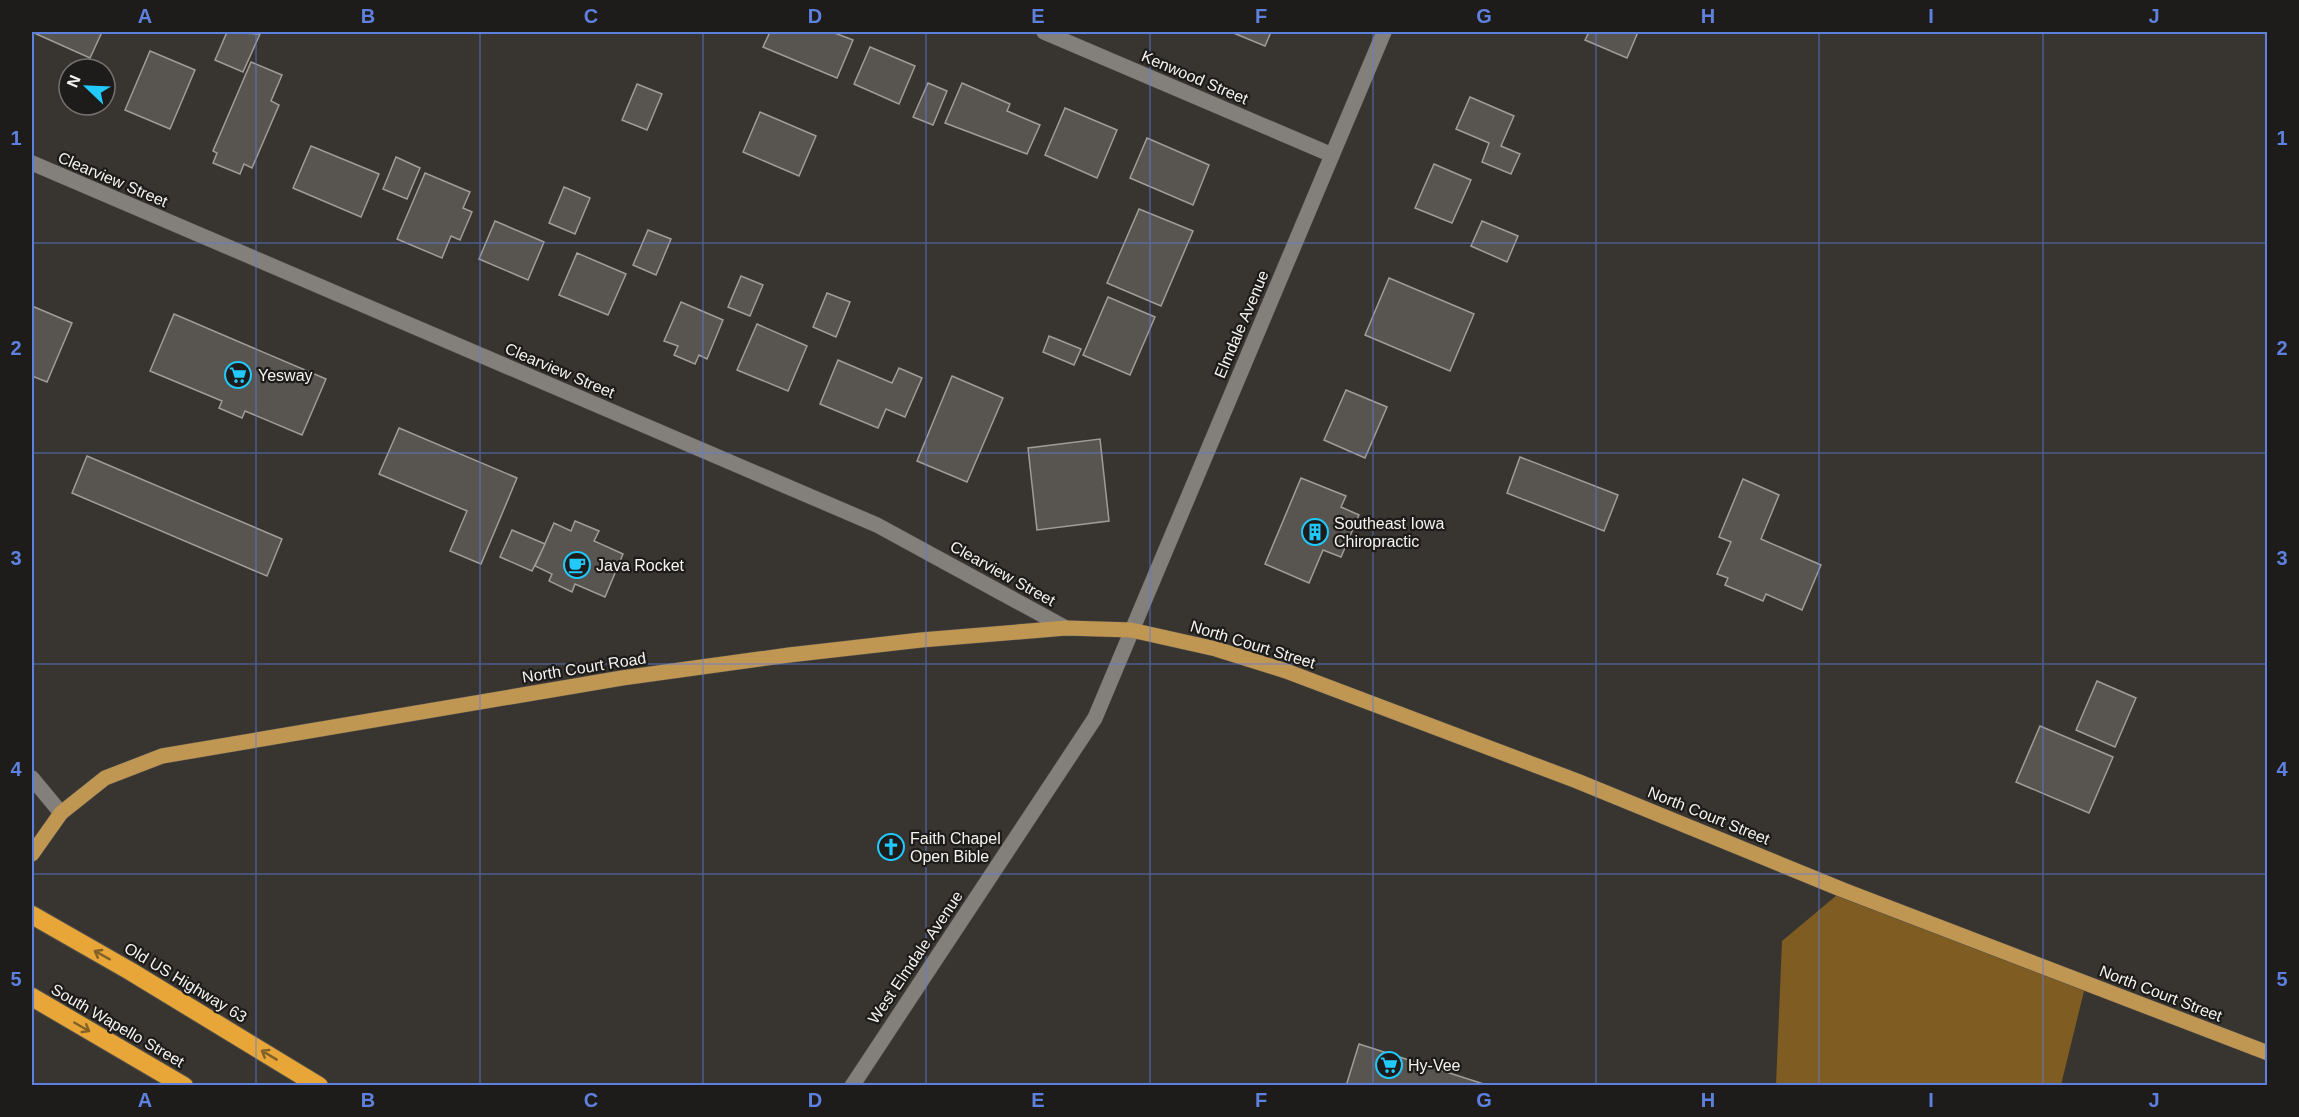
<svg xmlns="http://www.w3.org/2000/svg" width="2299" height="1117" viewBox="0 0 2299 1117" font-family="Helvetica,sans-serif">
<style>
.forest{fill:#7f5c22}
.building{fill:#58544f;stroke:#a09c96;stroke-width:1.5}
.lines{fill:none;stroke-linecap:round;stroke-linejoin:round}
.minor-casing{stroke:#52504c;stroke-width:16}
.major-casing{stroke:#52504c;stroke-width:16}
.highway-casing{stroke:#52504c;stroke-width:20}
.minor{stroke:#837f7a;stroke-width:15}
.major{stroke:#bf9652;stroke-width:15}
.highway{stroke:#e7a637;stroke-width:18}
.oneway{stroke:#826128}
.grid{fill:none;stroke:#5e80df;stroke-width:1.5;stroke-opacity:0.55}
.labels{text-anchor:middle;stroke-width:4.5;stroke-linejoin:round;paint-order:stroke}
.street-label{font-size:16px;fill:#f5f3f0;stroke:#1e1c1a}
.poi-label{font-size:16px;fill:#f5f3f0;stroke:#1e1c1a;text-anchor:start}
.neatline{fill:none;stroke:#5e80df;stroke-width:2}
.grid-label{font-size:20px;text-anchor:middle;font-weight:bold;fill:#5e80df}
</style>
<rect width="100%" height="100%" fill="#383430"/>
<!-- forest -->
<polygon class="forest" points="1843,890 2086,983 2061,1085 1776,1086 1782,941"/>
<!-- building -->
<g class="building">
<polygon points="32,32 102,32 90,58"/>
<polygon points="227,32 260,34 243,72 215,60"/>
<polygon points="770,32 832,32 853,40 837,78 763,47"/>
<polygon points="1231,32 1271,32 1265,46"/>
<polygon points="1589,32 1638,32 1627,58 1585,40"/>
<polygon points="870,47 915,66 899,104 854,84"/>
<polygon points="150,51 195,70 170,129 125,110"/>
<polygon points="251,62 282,75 271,101 279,105 252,168 244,164 240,174 213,163 217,153 213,151"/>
<polygon points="928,83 947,91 933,125 913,117"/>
<polygon points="962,83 1010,104 1007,111 1040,125 1027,154 945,123"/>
<polygon points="637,84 662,94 647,130 622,120"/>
<polygon points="1470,97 1514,116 1501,146 1520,154 1511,174 1482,162 1489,143 1456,129"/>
<polygon points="1065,108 1117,130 1097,178 1045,155"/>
<polygon points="760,112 816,136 799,176 743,152"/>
<polygon points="1147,138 1209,165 1193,205 1130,178"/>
<polygon points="311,146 379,174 361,217 293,188"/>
<polygon points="396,157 420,168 407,199 383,189"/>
<polygon points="1434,164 1471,180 1452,223 1415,208"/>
<polygon points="425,173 470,192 463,208 472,212 460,240 451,236 442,258 397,239"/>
<polygon points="564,187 590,198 575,234 549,223"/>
<polygon points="1139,209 1193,231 1161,306 1107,283"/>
<polygon points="495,221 544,242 528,280 479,259"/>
<polygon points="1482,221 1518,236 1507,262 1471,246"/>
<polygon points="648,230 671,239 656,275 633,265"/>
<polygon points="577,253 626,274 608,315 559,295"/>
<polygon points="741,276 763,285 750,316 728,307"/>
<polygon points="1389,278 1474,314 1450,371 1365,335"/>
<polygon points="827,293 850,302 836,337 813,327"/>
<polygon points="1108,297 1155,317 1130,375 1083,355"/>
<polygon points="681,302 723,320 707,359 699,355 695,364 674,355 678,346 664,341"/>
<polygon points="32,306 72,323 47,382 32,376"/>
<polygon points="174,314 326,379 302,435 245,411 242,418 219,408 222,401 150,371"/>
<polygon points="757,324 807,346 788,391 737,370"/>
<polygon points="1049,336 1081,349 1074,365 1043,352"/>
<polygon points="838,360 892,383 899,368 922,378 905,417 886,409 878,428 820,404"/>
<polygon points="952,376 1003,398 967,482 917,461"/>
<polygon points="1346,390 1387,407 1365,458 1324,440"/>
<polygon points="399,428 517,478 481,564 450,551 467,511 379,474"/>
<polygon points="1100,439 1109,521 1037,530 1028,448"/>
<polygon points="87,456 282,539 267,576 72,493"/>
<polygon points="1520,457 1618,495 1604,531 1507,493"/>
<polygon points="1301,478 1346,496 1341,507 1359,515 1341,557 1323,550 1309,583 1265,564"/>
<polygon points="1743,479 1779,495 1761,539 1821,565 1802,610 1766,594 1763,601 1725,585 1728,578 1717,574 1731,542 1719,537"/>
<polygon points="575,521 599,531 594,541 623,554 605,597 575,584 572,592 549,581 552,574 535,566 554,523 571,531"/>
<polygon points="512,530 545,544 532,571 500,557"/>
<polygon points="2097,681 2136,698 2115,747 2076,730"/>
<polygon points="2040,726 2113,757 2089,813 2016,782"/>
<polygon points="1359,1044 1490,1086 1346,1086"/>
</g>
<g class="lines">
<defs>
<g id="minor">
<polyline points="1044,32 1332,155"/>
<polyline points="32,163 877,525 1066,628"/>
<polyline points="32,778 61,813"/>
<polyline points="852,1086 1095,718 1384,32"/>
</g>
<polyline id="major" points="32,854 61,813 105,778 162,756 622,678 789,655 921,640 1066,628 1131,630 1216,649 1286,671 1577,781 1843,890 2268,1053"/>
<g id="highway">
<polyline points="32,915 130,971 319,1086"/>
<polyline points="32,997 184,1086"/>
</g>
</defs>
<!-- minor casing -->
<use href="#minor" class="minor-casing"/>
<!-- major casing -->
<use href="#major" class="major-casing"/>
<!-- highway casing -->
<use href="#highway" class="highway-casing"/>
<!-- minor -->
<use href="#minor" class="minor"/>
<!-- major -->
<use href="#major" class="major"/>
<!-- highway -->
<use href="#highway" class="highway"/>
</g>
<!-- one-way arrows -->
<defs><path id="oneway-shaft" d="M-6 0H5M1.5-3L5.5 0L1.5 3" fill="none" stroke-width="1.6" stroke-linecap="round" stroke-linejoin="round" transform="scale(1.5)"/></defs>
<g class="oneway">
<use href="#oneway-shaft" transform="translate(102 955) rotate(-151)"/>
<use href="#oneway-shaft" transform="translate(82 1027) rotate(30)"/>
<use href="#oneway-shaft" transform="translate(269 1055) rotate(-149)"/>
</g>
<!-- grid -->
<path class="grid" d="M256 32V1086M480 32V1086M703 32V1086M926 32V1086M1150 32V1086M1373 32V1086M1596 32V1086M1819 32V1086M2043 32V1086M32 243H2268M32 453H2268M32 664H2268M32 874H2268"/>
<!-- icons -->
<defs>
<symbol id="supermarket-ring" viewBox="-11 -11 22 22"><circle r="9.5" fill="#1e1c1a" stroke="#22c9fd" stroke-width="1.5"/><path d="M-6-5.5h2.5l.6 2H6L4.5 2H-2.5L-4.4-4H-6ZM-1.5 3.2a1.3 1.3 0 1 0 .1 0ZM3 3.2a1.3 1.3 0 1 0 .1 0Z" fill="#22c9fd"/></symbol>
<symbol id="building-ring" viewBox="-11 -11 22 22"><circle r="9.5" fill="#1e1c1a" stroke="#22c9fd" stroke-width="1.5"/><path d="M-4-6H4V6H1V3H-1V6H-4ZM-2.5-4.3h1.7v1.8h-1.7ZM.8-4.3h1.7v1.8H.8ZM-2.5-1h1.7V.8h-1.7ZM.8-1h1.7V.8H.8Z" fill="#22c9fd"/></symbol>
<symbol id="cafe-ring" viewBox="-11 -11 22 22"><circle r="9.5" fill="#1e1c1a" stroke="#22c9fd" stroke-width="1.5"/><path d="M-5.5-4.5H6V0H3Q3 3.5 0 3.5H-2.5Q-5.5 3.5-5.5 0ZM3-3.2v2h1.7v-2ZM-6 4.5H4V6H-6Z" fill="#22c9fd"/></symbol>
<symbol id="church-ring" viewBox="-11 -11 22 22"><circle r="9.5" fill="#1e1c1a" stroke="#22c9fd" stroke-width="1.5"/><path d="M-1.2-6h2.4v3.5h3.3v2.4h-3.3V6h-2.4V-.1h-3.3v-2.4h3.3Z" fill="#22c9fd"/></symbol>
</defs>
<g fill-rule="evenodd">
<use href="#supermarket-ring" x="223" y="360" width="30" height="30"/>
<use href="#building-ring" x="1300" y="517" width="30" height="30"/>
<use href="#cafe-ring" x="562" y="550" width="30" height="30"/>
<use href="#church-ring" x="876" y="832" width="30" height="30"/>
<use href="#supermarket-ring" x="1374" y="1050" width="30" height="30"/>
</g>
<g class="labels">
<!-- street labels -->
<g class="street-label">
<text transform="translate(1195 77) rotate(23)" y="6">Kenwood Street</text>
<text transform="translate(113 179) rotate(23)" y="6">Clearview Street</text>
<text transform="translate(1241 324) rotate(-67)" y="6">Elmdale Avenue</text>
<text transform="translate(560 370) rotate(23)" y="6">Clearview Street</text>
<text transform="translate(1003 573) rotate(29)" y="6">Clearview Street</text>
<text transform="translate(1253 644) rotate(17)" y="6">North Court Street</text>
<text transform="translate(584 667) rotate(-9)" y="6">North Court Road</text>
<text transform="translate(1709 815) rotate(22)" y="6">North Court Street</text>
<text transform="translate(915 957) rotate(-56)" y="6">West Elmdale Avenue</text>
<text transform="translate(186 982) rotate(31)" y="6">Old US Highway 63</text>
<text transform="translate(2161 993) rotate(21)" y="6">North Court Street</text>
<text transform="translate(118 1025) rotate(30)" y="6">South Wapello Street</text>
</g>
<!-- poi labels -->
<g class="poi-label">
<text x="258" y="381">Yesway</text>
<text x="1334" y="529">Southeast Iowa<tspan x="1334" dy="18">Chiropractic</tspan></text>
<text x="596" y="571">Java Rocket</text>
<text x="910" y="844">Faith Chapel<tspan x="910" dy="18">Open Bible</tspan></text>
<text x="1408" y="1071">Hy-Vee</text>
</g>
</g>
<!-- border -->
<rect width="2299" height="1117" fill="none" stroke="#1e1c1a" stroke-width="66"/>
<!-- north arrow -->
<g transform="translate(87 87) rotate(293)"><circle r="28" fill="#1e1c1a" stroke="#747270" stroke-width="1.5"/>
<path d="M0-4.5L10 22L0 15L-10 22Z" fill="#22c9fd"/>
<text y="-9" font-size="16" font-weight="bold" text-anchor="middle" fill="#f5f3f0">N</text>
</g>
<rect x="33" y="33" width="2233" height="1051" class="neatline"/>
<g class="grid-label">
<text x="145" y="23">A</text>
<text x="368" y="23">B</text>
<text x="591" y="23">C</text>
<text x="815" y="23">D</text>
<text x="1038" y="23">E</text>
<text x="1261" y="23">F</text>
<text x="1484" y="23">G</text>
<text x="1708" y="23">H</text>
<text x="1931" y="23">I</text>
<text x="2154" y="23">J</text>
<text x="16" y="145">1</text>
<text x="2282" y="145">1</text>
<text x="16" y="355">2</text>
<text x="2282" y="355">2</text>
<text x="16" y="565">3</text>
<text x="2282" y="565">3</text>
<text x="16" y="776">4</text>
<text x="2282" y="776">4</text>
<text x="16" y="986">5</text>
<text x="2282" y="986">5</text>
<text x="145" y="1107">A</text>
<text x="368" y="1107">B</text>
<text x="591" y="1107">C</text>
<text x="815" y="1107">D</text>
<text x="1038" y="1107">E</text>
<text x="1261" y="1107">F</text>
<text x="1484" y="1107">G</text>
<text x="1708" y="1107">H</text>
<text x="1931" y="1107">I</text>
<text x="2154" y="1107">J</text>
</g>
</svg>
